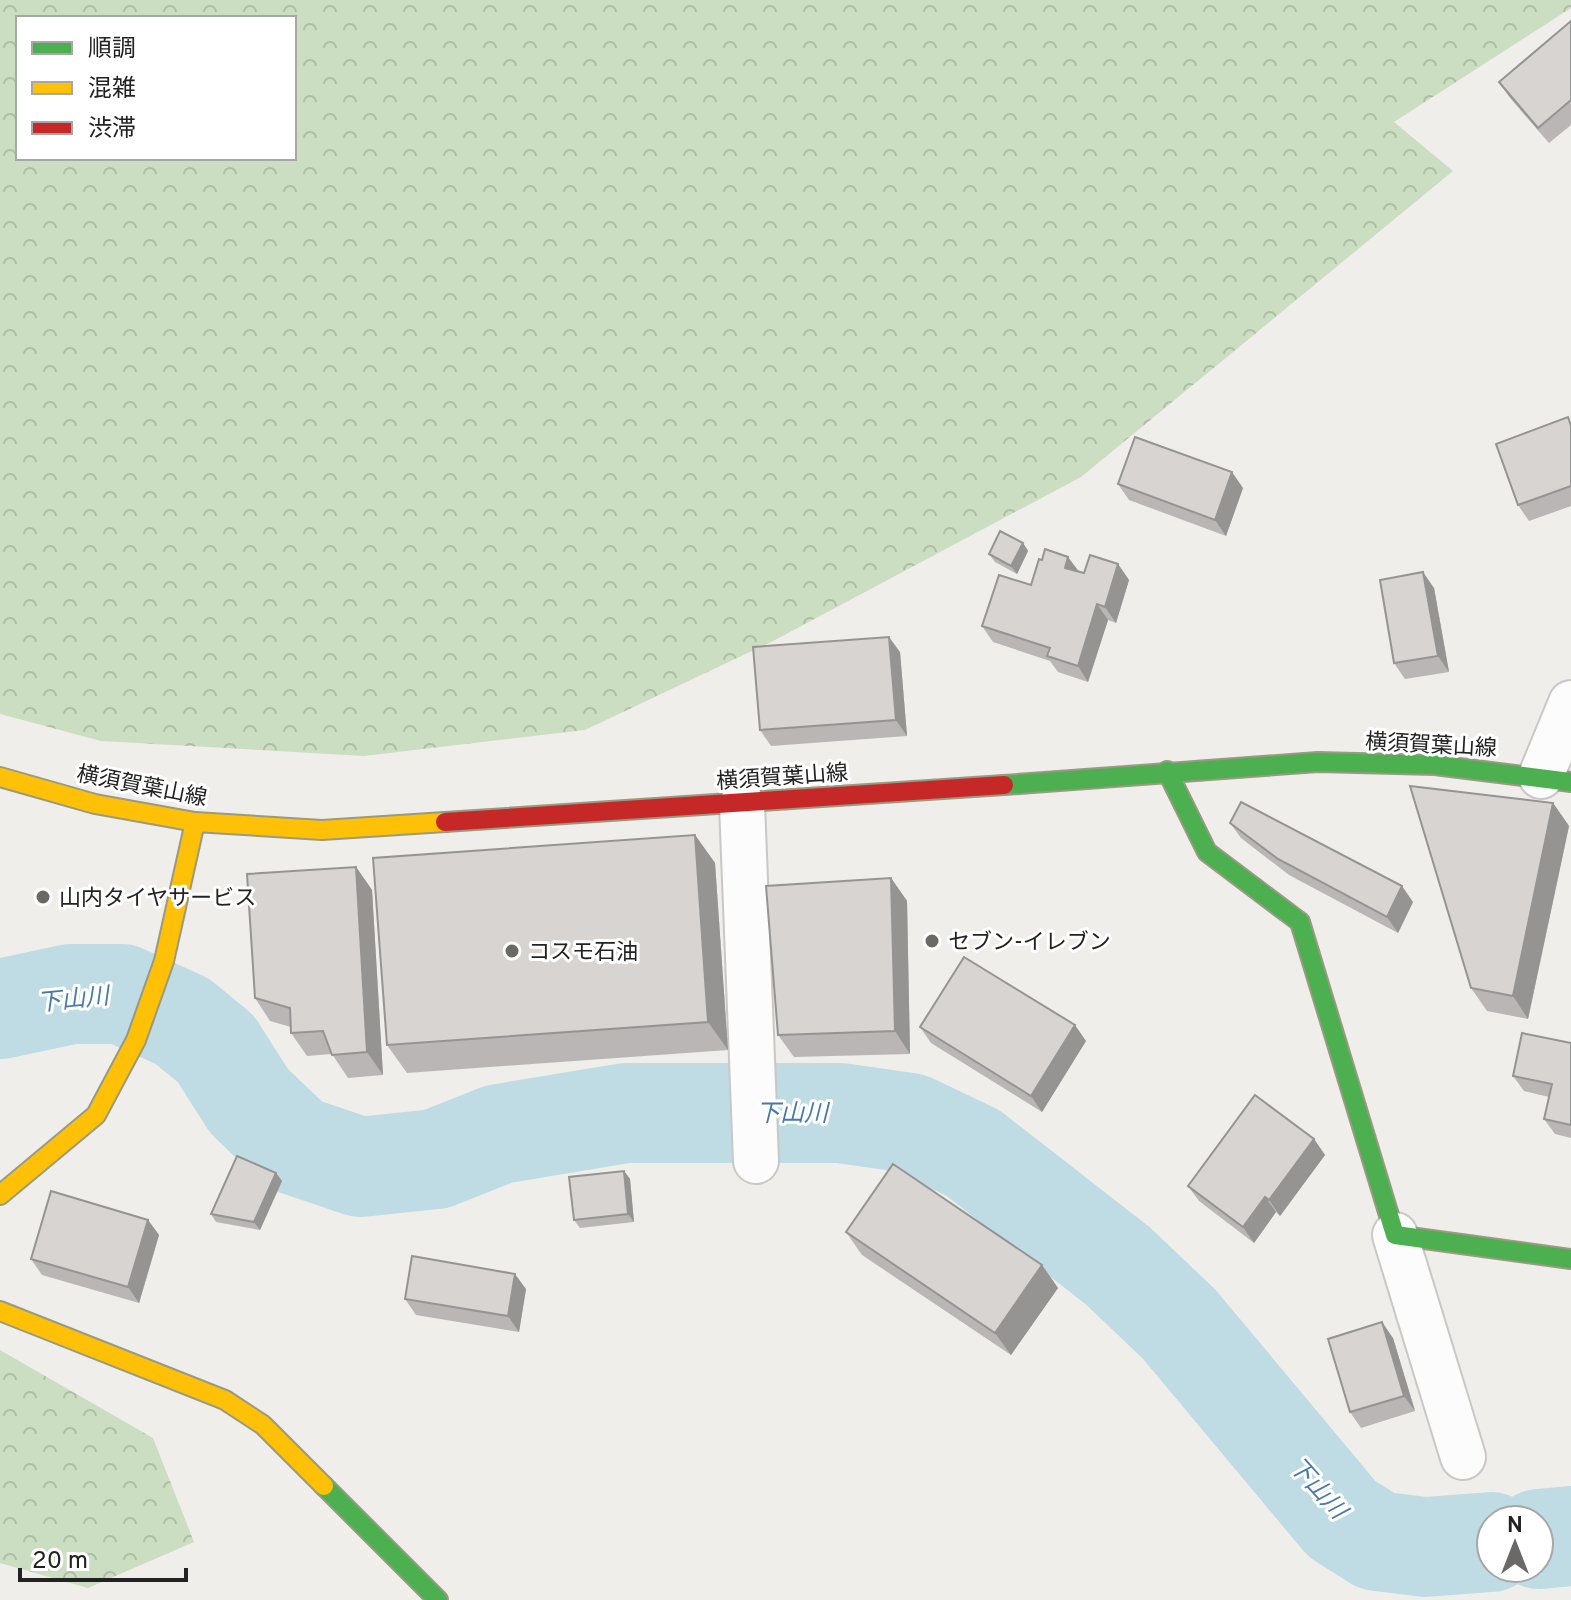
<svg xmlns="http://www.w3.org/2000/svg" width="1571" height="1600" viewBox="0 0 1571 1600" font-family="Overpass,'Noto Sans JP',sans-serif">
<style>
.forest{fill:url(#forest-crowns);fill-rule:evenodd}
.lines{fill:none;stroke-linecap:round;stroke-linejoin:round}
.river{stroke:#bfdbe3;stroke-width:100}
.street-casing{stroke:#c9c8c7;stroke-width:48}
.fast-casing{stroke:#999a82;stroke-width:22}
.slow-casing{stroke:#999a82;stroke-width:22}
.jam-casing{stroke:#999a82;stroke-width:22}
.street{stroke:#fdfcfc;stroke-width:44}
.fast{stroke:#4caf50;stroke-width:18}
.slow{stroke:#ffc107;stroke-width:18}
.jam{stroke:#c62828;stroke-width:18}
.wall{fill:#b9b6b5}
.shaded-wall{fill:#969493}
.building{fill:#d7d4d2;stroke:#969493;stroke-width:2}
.poi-dot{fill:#6a6968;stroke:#fff;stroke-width:3}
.labels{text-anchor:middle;stroke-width:6;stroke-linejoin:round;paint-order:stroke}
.street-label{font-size:22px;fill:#222;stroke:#fff}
.poi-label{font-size:22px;fill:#222;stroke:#fff;text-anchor:start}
.water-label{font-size:24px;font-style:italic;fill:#4a7aab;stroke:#fff}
</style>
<defs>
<pattern id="forest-crowns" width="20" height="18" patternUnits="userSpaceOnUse" patternTransform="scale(2)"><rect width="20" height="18" fill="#cbdec1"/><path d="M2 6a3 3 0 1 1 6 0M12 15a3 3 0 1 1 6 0" fill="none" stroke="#aebea6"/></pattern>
</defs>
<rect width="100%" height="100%" fill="#f0eeeb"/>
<!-- forest -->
<g class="forest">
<path d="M0 0H1571V8L1394 122 1453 171 1081 477 775 640 585 730 364 756 101 741 0 714ZM18 18H294V158H18Z"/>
<polygon points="0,1350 153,1438 194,1542 88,1588 0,1563"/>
</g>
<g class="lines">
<!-- river -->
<g class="river">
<polyline points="0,1009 71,994 122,994 182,1021 216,1049 249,1101 295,1145 360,1167 436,1159 499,1134 626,1113 840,1113 910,1123 973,1153 1118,1266 1179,1324 1342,1519 1377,1541 1425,1547 1491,1542"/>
<polyline points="1539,1539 1571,1536"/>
</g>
<defs>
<g id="street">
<polyline points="1541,776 1571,703"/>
<polyline points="742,804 756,1161"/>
<polyline points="1395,1235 1463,1457"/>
</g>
<g id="fast">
<polyline points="1167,771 1207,852 1300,922 1395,1235 1571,1259"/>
<polyline points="1004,785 1318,762 1435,765 1571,782"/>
<polyline points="324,1486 438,1600"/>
</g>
<g id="slow">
<polyline points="0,777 95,804 195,822 322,830 445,822"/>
<polyline points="0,1195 96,1115 136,1040 164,961 195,822"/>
<polyline points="0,1311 225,1400 263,1425 324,1486"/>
</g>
<polyline id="jam" points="445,822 1004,785"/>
</defs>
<!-- street casing -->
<use href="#street" class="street-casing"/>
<!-- fast casing -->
<use href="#fast" class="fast-casing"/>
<!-- slow casing -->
<use href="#slow" class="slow-casing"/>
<!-- jam casing -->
<use href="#jam" class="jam-casing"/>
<!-- street -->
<use href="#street" class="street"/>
<!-- fast -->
<use href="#fast" class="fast"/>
<!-- slow -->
<use href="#slow" class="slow"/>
<!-- jam -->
<use href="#jam" class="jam"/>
</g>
<!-- wall -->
<g class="wall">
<polygon points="1571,21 1571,125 1549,143 1510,98 1499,82"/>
<polygon points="1571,422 1571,506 1529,521 1518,505"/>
<polygon points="1118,484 1243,488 1226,536 1129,500"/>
<polygon points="1023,543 1028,551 1017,574 995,562 989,554"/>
<polygon points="1118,564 1129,580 1116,623 1108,620 1088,682 1058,672 1050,661 993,642 982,626 1031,585 1079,572 1084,573"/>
<polygon points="1434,588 1449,672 1405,679 1394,663"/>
<polygon points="900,652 907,736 771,746 760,730"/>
<polygon points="1553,803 1569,826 1528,1019 1487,1011 1471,988"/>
<polygon points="1230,823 1413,902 1398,933 1289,875 1241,838"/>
<polygon points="695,835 715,863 728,1050 407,1073 387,1045"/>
<polygon points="356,867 372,890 383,1075 348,1078 332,1054 307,1056 291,1033 291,1027 270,1021 255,998"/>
<polygon points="891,878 907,901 910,1054 794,1057 778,1035"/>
<polygon points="920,1027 1086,1041 1042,1112 931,1043"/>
<polygon points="1571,1043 1571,1138 1555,1134 1544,1119 1549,1097 1524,1091 1513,1076"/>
<polygon points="1314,1139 1325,1155 1280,1216 1276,1212 1254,1243 1199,1201 1188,1186"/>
<polygon points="624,1171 630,1179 634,1222 580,1228 574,1220"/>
<polygon points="276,1173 282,1181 260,1230 216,1222 211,1214"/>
<polygon points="148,1220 159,1235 139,1303 42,1275 31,1259"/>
<polygon points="846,1232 1042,1265 1058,1288 1011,1355 862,1255"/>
<polygon points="526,1289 519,1332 416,1315 405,1299"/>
<polygon points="1393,1338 1415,1411 1361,1428 1350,1412"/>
</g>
<!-- shaded-wall -->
<g class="shaded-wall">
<polygon points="1232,472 1243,488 1226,536 1215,520"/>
<polygon points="1023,543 1028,551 1017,574 1011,566"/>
<polygon points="1068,557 1080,573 1065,568"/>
<polygon points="1118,564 1129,580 1116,623 1105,607"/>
<polygon points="1423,572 1434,588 1449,672 1438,656"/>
<polygon points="1097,604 1108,620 1088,682 1078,666"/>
<polygon points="889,637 900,652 907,736 896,720"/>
<polygon points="1553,803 1569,826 1528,1019 1513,996"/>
<polygon points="695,835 715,863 728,1050 708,1022"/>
<polygon points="356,867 372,890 383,1075 367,1052"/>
<polygon points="891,878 907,901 910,1054 895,1031"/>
<polygon points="1402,886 1413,902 1398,933 1387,917"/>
<polygon points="1075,1025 1086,1041 1042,1112 1031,1096"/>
<polygon points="1314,1139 1325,1155 1280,1216 1269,1200"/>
<polygon points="624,1171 630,1179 634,1222 628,1214"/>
<polygon points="276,1173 282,1181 260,1230 254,1222"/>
<polygon points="1265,1197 1276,1212 1254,1243 1243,1227"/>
<polygon points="148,1220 159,1235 139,1303 128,1287"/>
<polygon points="1042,1265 1058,1288 1011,1355 995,1333"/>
<polygon points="515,1274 526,1289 519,1332 508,1316"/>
<polygon points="1382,1322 1393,1338 1415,1411 1404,1396"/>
</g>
<!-- building -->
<g class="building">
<polygon points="1571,21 1571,100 1538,128 1499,82"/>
<polygon points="1568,417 1571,426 1571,486 1518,505 1496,444"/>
<polygon points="1135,437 1232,472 1215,520 1118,484"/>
<polygon points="1000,531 1023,543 1011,566 989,554"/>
<polygon points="1045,549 1068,557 1065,568 1084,573 1090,555 1118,564 1105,607 1097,604 1078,666 1047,656 1050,648 982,626 999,575 1031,585 1039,559 1042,560"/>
<polygon points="1423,572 1438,656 1394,663 1380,580"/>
<polygon points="889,637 896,720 760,730 753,647"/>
<polygon points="1410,786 1553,803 1513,996 1471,988"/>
<polygon points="1241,802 1402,886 1387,917 1278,859 1230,823"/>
<polygon points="695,835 708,1022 387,1045 373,858"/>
<polygon points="356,867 367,1052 332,1055 323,1031 291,1033 290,1008 255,998 247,874"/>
<polygon points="891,878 895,1031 778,1035 766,886"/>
<polygon points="964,957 1075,1025 1031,1096 920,1027"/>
<polygon points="1522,1033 1571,1043 1571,1125 1544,1119 1552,1084 1513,1076"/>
<polygon points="1255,1095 1314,1139 1269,1200 1265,1197 1243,1227 1188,1186"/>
<polygon points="237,1156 276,1173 254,1222 211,1214"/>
<polygon points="893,1164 1042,1265 995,1333 846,1232"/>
<polygon points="624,1171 628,1214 574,1220 569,1177"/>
<polygon points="51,1191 148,1220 128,1287 31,1259"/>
<polygon points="412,1256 515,1274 508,1316 405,1299"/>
<polygon points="1382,1322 1404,1396 1350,1412 1328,1339"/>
</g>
<!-- markers -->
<g class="poi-dot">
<circle cx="43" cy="897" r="8"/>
<circle cx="932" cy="941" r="8"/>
<circle cx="512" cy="951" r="8"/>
</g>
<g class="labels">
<!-- street labels -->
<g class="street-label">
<text transform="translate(1431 744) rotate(3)" y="8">横須賀葉山線</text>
<text transform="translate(782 776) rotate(-4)" y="8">横須賀葉山線</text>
<text transform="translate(142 785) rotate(11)" y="8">横須賀葉山線</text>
</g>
<!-- poi labels -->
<g class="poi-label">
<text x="59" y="905">山内タイヤサービス</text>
<text x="948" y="949">セブン-イレブン</text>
<text x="528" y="959">コスモ石油</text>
</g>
<!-- water labels -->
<g class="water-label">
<text transform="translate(73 999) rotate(-6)" y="8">下山川</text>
<text x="792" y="1121">下山川</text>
<text transform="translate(1318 1488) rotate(48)" y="8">下山川</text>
</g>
</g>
<!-- legend -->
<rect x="16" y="16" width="280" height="144" fill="#ffffff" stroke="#a7a7a7" stroke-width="2"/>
<rect x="32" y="42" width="40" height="12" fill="#4caf50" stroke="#a7a7a7" stroke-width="2"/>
<text x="88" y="56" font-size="24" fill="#222222">順調</text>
<rect x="32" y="82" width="40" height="12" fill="#ffc107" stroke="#a7a7a7" stroke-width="2"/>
<text x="88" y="96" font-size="24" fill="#222222">混雑</text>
<rect x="32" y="122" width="40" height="12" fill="#c62828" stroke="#a7a7a7" stroke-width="2"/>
<text x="88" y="136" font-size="24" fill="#222222">渋滞</text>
<!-- north arrow -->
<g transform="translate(1515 1544)"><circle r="38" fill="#ffffff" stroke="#a7a7a7" stroke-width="2"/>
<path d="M0-6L14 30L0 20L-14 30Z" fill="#6a6968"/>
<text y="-12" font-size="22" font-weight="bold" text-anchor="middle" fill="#222222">N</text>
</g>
<!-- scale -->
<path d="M20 1568v12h166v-12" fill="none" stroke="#222222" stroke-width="4"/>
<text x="32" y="1568" font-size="24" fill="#222222" stroke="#ffffff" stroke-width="6" paint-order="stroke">20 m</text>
</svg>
